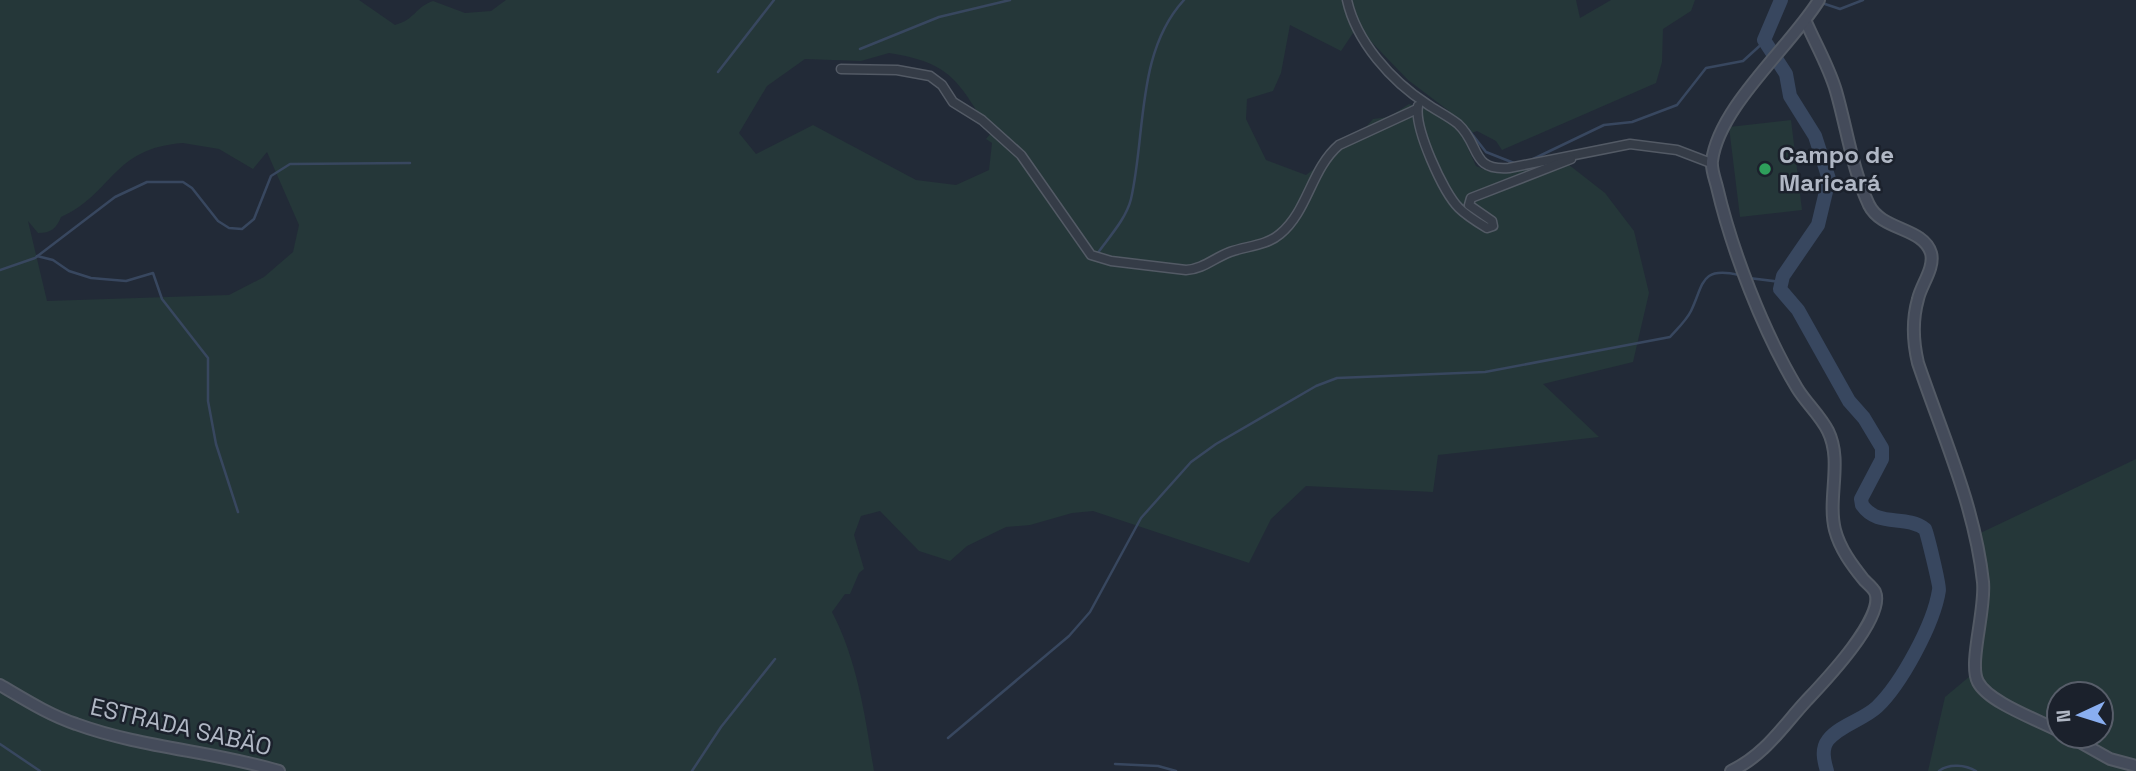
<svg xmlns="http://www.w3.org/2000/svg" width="2136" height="771" viewBox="0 0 2136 771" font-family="'Space Grotesk',sans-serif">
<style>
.green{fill:#253739;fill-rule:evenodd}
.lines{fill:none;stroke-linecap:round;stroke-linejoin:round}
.stream{stroke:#38475f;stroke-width:2.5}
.river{stroke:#38475f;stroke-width:14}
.street-casing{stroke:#535a65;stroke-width:11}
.secondary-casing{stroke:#535a65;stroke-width:14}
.street{stroke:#353c47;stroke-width:8}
.secondary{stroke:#444b5a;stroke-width:10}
.leisure-dot{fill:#2e9e5b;stroke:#1b212c;stroke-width:2.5}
.labels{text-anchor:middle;stroke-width:5;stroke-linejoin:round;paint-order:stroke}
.poi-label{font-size:24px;font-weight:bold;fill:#b0b7c4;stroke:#1b212c;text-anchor:start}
.street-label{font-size:24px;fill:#b0b7c4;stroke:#1b212c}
</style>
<rect width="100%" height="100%" fill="#222a37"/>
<!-- green -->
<g class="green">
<path d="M0 0H359L395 25C416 19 414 8 433 1L465 13 491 11 506 0H1576L1580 18 1611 0H1695L1691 11 1663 29 1662 62 1656 83 1502 150 1496 141 1477 131 1466 135V144L1476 166 1490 172 1564 161 1605 193 1634 231 1649 293 1633 362 1543 384 1599 437 1438 455 1433 492 1306 486 1271 519 1249 563 1093 511 1072 513 1030 525 1006 527 967 546 950 561 919 551 880 511 861 516 854 535 864 569 859 573 850 594H845L832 612C858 662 865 716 874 771H0ZM1290 25 1341 51 1357 27 1408 80 1449 111 1444 115 1409 104 1389 117 1373 119 1358 136 1306 175 1266 160 1246 119 1247 99 1273 91 1281 73ZM889 53C953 63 958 82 991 133L986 139 992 143 989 170 956 185 916 180 813 125 756 154 739 133 767 86 805 59 861 61ZM183 143 219 149 253 169 267 152 299 225 293 252 264 277 229 295 47 301 28 221 38 233C51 233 56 229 61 217 113 194 112 148 183 143Z"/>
<polygon points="1791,120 1802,210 1740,217 1729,127"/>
<path d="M2136 459V771H1928L1945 697 1976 671 1979 613 1972 537ZM2059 694H2101V736H2059Z"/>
</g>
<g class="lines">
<!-- stream -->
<g class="stream">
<polyline points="1822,3 1840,9 1863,0"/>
<polyline points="860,49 939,17 1010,0"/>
<polyline points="718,72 774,0"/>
<polyline points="1468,129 1486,152 1514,163"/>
<polyline points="1531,160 1604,125 1632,122 1677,105 1706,68 1743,61 1765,41"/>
<path d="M1097 254C1109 237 1126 219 1131 199 1146 134 1136 52 1184 0"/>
<polyline points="37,256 53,260 69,271 91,278 126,281 153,273 162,299 208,358 208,401 216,444 238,512"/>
<polyline points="0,270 35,258 115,197 147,182 183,182 192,188 218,221 229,228 242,229 254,219 271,176 290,164 410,163"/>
<polyline points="1749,278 1781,282"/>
<path d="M948 738 1069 636 1090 612 1141 518 1191 462 1216 444 1316 386 1337 378 1485 372 1670 337C1677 329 1686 321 1691 311 1704 284 1700 266 1739 275"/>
<polyline points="0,744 40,771"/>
<polyline points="1115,764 1158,766 1176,771"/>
<polyline points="692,771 721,727 775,659"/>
<path d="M1939 771C1949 763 1966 765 1976 771"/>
</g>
<!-- river -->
<path class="river" d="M1781 0 1764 40 1786 74 1790 96 1815 136 1829 179 1818 225 1783 276 1780 289 1798 310 1849 401 1864 418 1882 448V459L1861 499 1862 505C1878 528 1905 514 1925 529 1927 533 1940 586 1939 590 1934 624 1901 684 1877 707 1863 720 1840 725 1828 740 1821 749 1824 761 1827 771"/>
<defs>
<g id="street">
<path d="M1347 0C1356 41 1391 81 1427 104 1437 111 1448 116 1458 124 1481 145 1470 171 1509 168L1630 144 1677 150 1711 163"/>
<path d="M841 69 897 70 930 76 942 85 953 102 982 120 1021 155 1091 255 1111 261 1186 270C1203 269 1214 258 1230 252 1246 246 1266 246 1280 234 1308 211 1311 169 1339 145L1417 109"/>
<path d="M1418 106C1414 128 1443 192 1459 208 1467 216 1477 222 1487 228L1493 226 1492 221 1469 205 1471 198 1571 159"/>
</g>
<g id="secondary">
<path d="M1806 22C1816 45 1829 67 1836 91 1847 129 1852 169 1869 205 1882 231 1923 227 1931 253 1935 268 1921 285 1918 299 1912 320 1913 342 1918 363 1942 434 1975 506 1983 582 1986 610 1968 664 1978 682 1988 702 2038 720 2059 731"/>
<path d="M0 685C24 699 49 715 76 724 142 748 213 751 279 771"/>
<polyline points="2069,736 2110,759 2136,766"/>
<path d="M1731 771C1765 755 1782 727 1807 700 1824 682 1886 617 1875 592 1873 588 1867 583 1864 580 1852 565 1840 549 1835 530 1827 498 1843 461 1828 431 1820 415 1806 403 1797 388 1763 331 1732 251 1717 187 1715 179 1711 169 1712 161 1719 106 1791 46 1819 0"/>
</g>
</defs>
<!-- street casing -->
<use href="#street" class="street-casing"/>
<!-- secondary casing -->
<use href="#secondary" class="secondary-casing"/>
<!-- street -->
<use href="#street" class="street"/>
<!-- secondary -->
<use href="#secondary" class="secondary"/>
</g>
<!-- markers -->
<circle class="leisure-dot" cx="1765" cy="169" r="7"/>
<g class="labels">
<!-- poi labels -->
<g class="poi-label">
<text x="1779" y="163">Campo de<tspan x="1779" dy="28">Maricará</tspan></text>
</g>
<!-- street labels -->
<g class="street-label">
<text transform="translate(181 727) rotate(13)" y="8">ESTRADA SABÄO</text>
</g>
</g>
<!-- north arrow -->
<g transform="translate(2080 715) rotate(266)"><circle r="33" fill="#1b212c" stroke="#575d69" stroke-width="2"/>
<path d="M0-5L12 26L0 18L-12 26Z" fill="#89aef0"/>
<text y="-10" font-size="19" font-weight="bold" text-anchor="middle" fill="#b0b7c4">N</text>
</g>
</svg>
